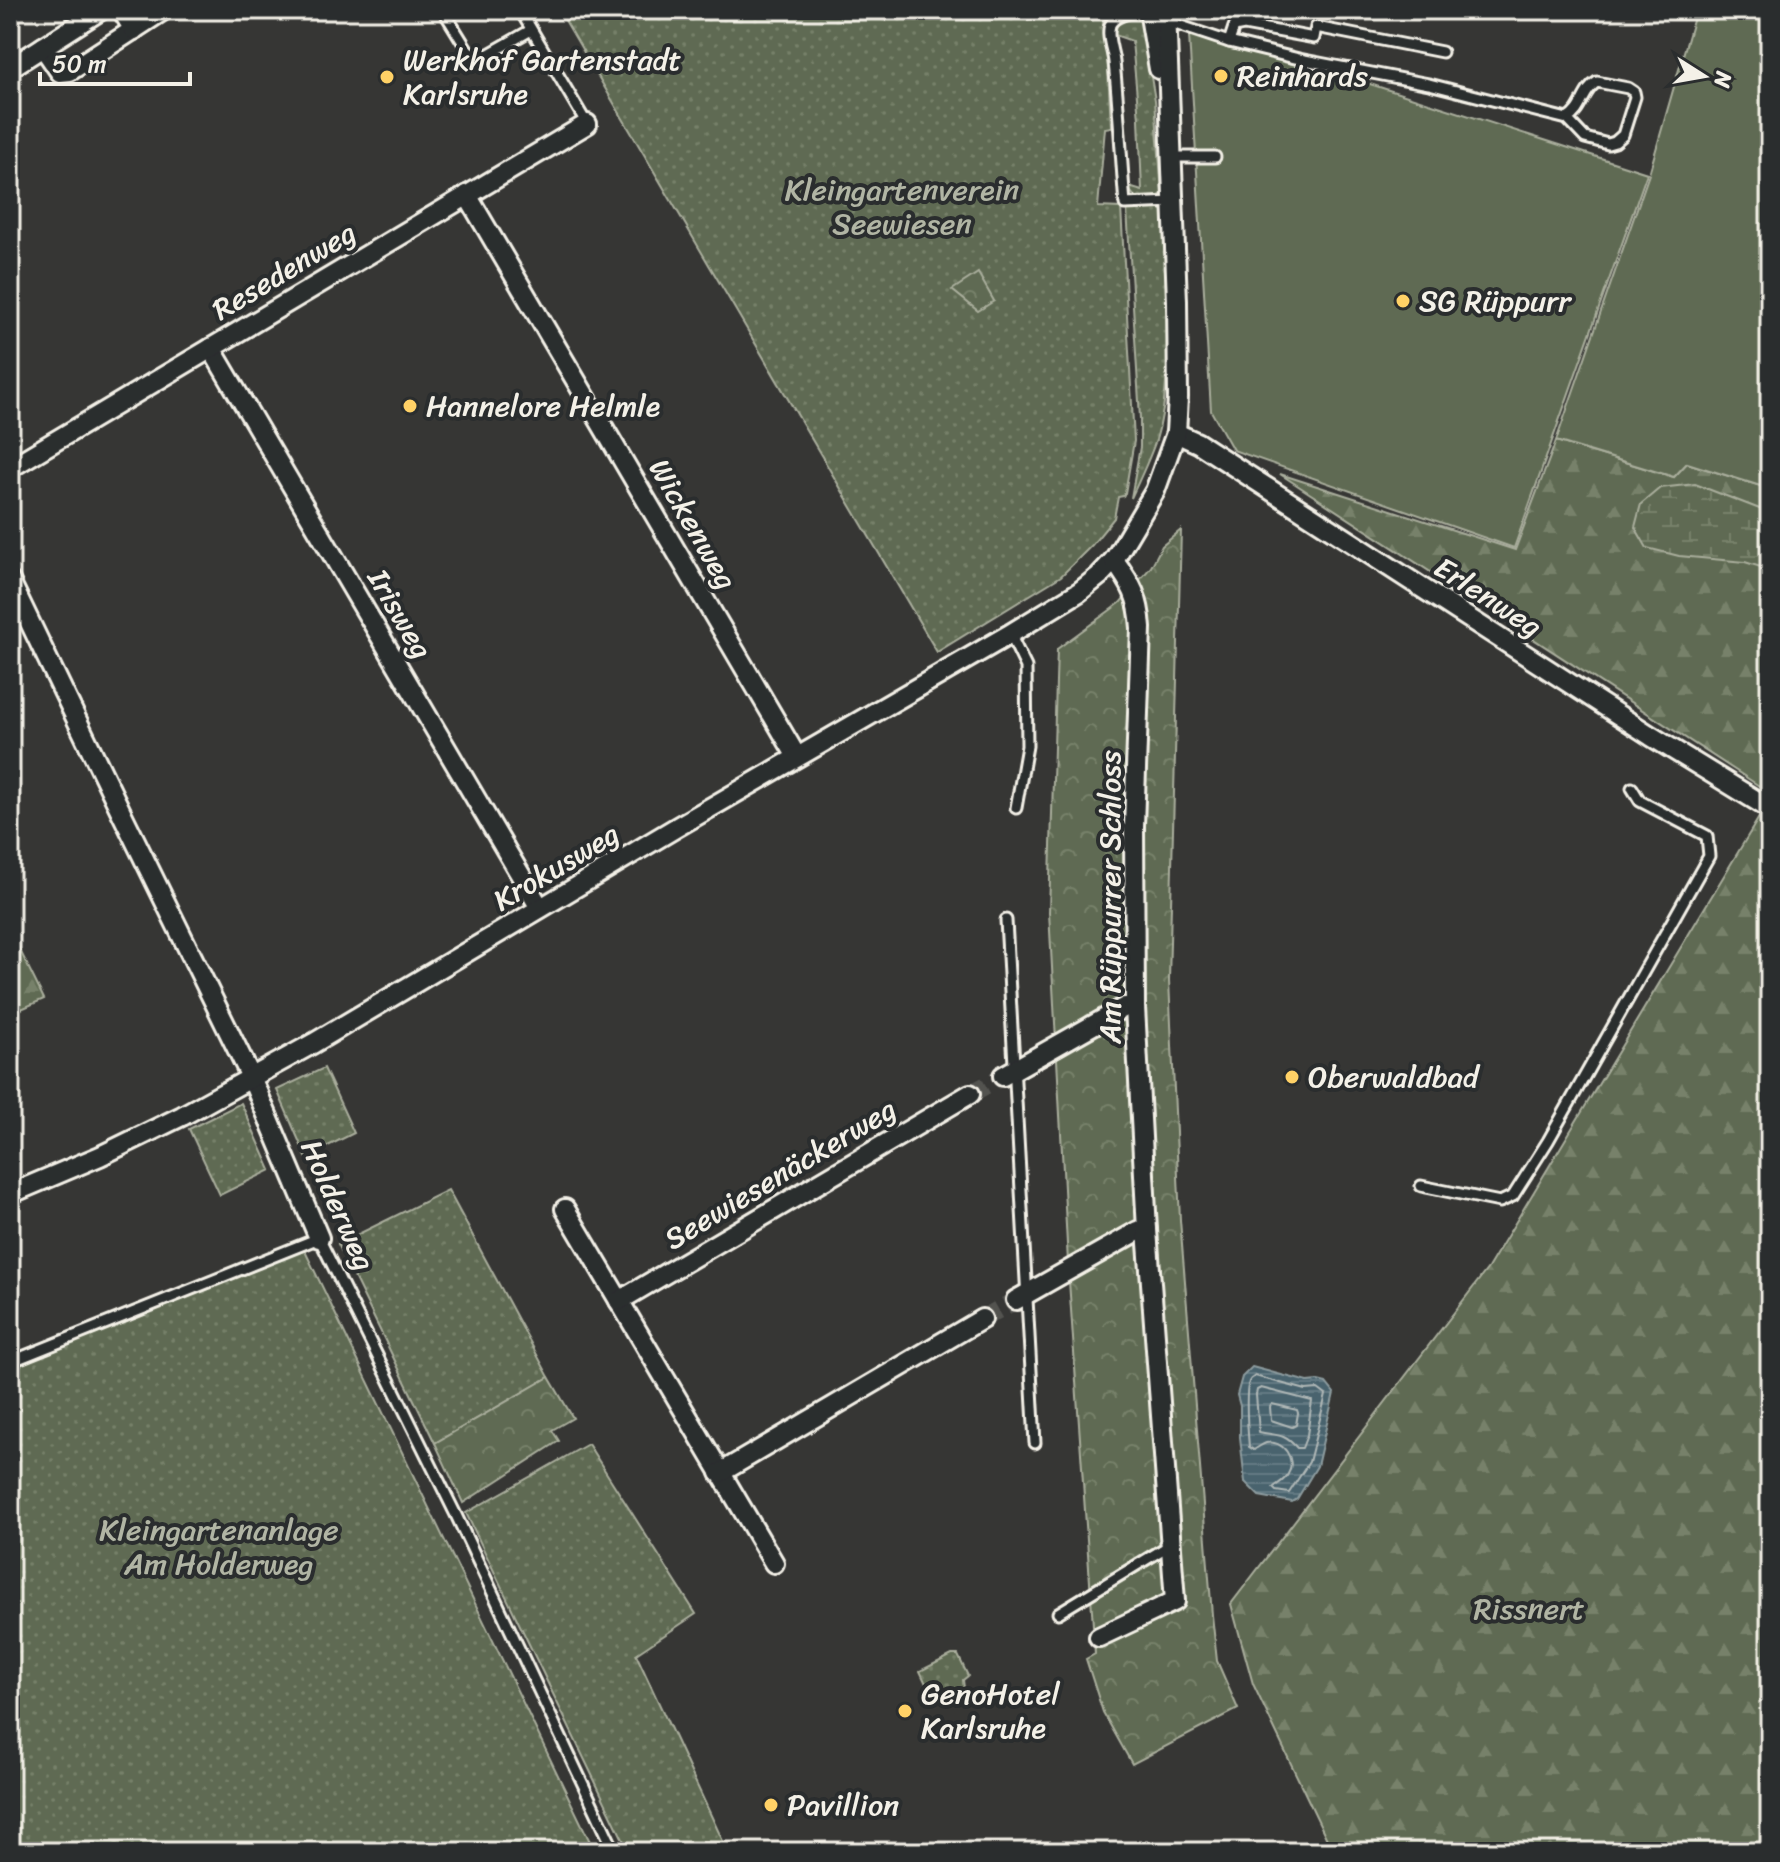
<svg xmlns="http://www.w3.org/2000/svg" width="1780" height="1862" viewBox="0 0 1780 1862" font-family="Sriracha,sans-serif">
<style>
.grass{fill:url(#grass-dots);stroke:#aaae9d;stroke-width:2}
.forest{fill:url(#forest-firs);stroke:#aaae9d;stroke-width:2}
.wetland{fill:url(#wetland-marsh);stroke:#aaae9d;stroke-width:2}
.park{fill:url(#park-crowns);stroke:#aaae9d;stroke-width:2}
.pitch{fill:#5f6b52;stroke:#aaae9d;stroke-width:2}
.water{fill:url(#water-rules);stroke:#8d9c9f;stroke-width:2}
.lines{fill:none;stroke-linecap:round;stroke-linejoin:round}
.shore{stroke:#b0b8b7;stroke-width:2}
.minor-tunnel{stroke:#52524f;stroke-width:18;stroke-dasharray:18 9;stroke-linecap:butt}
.service-casing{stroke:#f4f1e8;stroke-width:15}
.minor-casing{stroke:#f4f1e8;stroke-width:24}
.service{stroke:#2a2d2e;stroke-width:9}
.minor{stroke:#2a2d2e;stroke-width:18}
.poi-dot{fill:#ffd166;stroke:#2a2d2e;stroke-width:3}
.labels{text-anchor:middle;stroke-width:8;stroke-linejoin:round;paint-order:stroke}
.poi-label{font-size:30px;fill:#f4f1e8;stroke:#2a2d2e;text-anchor:start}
.park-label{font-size:30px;fill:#b1b5a4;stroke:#2a2d2e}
.street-label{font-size:30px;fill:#f4f1e8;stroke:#2a2d2e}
</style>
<defs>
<pattern id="grass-dots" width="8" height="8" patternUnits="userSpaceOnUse" patternTransform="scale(2)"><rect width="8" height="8" fill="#5f6b52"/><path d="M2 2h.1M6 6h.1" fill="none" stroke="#77816b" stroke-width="1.8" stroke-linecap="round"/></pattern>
<pattern id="forest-firs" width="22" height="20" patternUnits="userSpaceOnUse" patternTransform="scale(2)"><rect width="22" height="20" fill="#5f6b52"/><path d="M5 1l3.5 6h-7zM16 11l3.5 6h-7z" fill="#77816b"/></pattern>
<pattern id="wetland-marsh" width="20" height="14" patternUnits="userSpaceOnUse" patternTransform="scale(2)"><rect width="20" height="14" fill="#5f6b52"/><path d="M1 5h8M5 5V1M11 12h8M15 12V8" fill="none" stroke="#77816b"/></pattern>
<pattern id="park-crowns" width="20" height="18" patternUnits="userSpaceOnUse" patternTransform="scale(2)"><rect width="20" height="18" fill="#5f6b52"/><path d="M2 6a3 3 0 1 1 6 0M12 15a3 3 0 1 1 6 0" fill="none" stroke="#77816b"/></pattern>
<pattern id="water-rules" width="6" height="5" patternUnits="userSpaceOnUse" patternTransform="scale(2)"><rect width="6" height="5" fill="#49636e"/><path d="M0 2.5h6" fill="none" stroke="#647a83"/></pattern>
</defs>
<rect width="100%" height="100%" fill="#363634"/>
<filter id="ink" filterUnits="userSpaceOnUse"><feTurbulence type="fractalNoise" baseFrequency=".0125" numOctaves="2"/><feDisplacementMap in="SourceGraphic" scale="16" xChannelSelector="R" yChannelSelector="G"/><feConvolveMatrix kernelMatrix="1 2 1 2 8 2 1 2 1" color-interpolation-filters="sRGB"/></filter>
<g filter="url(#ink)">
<!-- grass -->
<g class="grass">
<polygon points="559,10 1114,10 1105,17 1103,24 1108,68 1111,127 1105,128 1098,207 1121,208 1134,441 1125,493 1123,496 1118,497 1114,518 1092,545 1061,576 937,652"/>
<path d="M1136 16 1141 19 1155 100 1162 194C1152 202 1132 202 1129 187L1142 191 1139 119 1132 41 1115 35 1117 23Z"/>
<path d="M1129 207 1158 208 1164 211C1167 235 1165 261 1166 286 1167 337 1171 391 1156 440 1149 460 1140 479 1131 498L1140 447V418L1127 209Z"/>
<polygon points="324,1068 354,1133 306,1157 277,1090"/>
<polygon points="241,1103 271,1170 220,1195 189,1129"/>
<polygon points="448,1190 549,1377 435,1443 338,1244"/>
<polygon points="304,1249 595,1852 10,1852 10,1368"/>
<polygon points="588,1444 696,1614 636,1654 728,1852 629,1852 466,1513"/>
<polygon points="952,1655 958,1655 968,1676 963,1680 965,1697 934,1701 920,1671"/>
</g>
<!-- forest -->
<g class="forest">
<polygon points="1556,441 1674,477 1687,463 1770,489 1770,793 1280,474 1515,550"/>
<polygon points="1770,799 1770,1852 1333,1852 1253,1684 1231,1604 1488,1268"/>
<polygon points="10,930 44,999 10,1014"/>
</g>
<!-- wetland -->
<polygon class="wetland" points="1695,484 1770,513 1770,570 1745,562 1679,556 1647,548 1635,527 1641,504 1660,488"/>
<!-- park -->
<g class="park">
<polygon points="978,273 994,301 978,311 952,290"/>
<polygon points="1181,530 1169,980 1180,1220 1212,1615 1217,1661 1238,1709 1132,1764 1103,1712 1086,1659 1095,1654 1069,1281 1049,912 1057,649 1120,603 1151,567 1162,546"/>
<polygon points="549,1377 573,1418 552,1430 559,1441 463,1503 435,1443"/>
</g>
<!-- pitch -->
<g class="pitch">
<polygon points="1696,10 1770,10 1770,489 1687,463 1674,477 1556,441 1649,174"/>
<polygon points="1189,35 1342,75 1647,173 1514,548 1233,450 1211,411"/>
</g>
<!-- water -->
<polygon class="water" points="1252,1367 1308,1382 1318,1381 1326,1383 1334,1393 1317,1466 1297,1499 1292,1502 1259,1496 1245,1482 1240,1437 1240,1406 1237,1395 1242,1377"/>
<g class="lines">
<!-- shore -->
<g class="shore">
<path d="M1255 1376 1306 1390 1318 1389 1326 1395 1309 1462 1289 1493 1276 1491 1273 1488C1278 1483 1285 1481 1288 1474 1297 1460 1283 1439 1266 1443 1263 1444 1255 1449 1254 1450L1249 1447C1248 1435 1244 1388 1250 1380 1251 1378 1253 1378 1255 1376Z"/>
<path d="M1261 1388 1312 1401 1307 1435 1302 1448H1297C1283 1432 1276 1436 1259 1432L1256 1395 1257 1390Z"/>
<polygon points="1272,1404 1297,1410 1298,1413 1296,1425 1292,1427 1271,1420 1270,1407"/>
</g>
<!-- minor-tunnel -->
<g class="minor-tunnel">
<polyline points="970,1094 1003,1076"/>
<polyline points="982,1319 1016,1300"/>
</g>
<defs>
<g id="service">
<polyline points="443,10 475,62 531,30"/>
<polyline points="520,10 587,124"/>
<path d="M1142 10C1132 12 1115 14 1110 25 1106 36 1113 51 1114 62 1119 109 1121 157 1125 204L1174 202"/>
<path d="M1167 20 1181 26 1229 42 1299 59 1429 84 1567 119C1583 110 1582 91 1597 82L1628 88 1634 92 1635 97 1623 135 1615 142 1608 144 1585 138 1567 119"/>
<polyline points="1229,42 1234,27 1244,25 1314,38 1316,27 1442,52"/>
<polyline points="1172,157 1215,157"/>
<polyline points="1010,634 1026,667 1027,746 1016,808"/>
<polyline points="1006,920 1035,1443"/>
<polyline points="1421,1186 1500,1202 1513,1196 1548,1141 1709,856 1707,836 1640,801 1632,788"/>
<polyline points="10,1362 319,1238 456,1515 615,1852"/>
<polyline points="1058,1613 1170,1545"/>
</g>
<g id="minor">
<polyline points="101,10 43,47 60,72 70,71 164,10"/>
<polyline points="122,10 134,30"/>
<polyline points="1149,10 1159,69"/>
<polyline points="10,68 43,47"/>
<polyline points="467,195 797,757"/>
<polyline points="211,348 540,908"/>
<polyline points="1176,433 1198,443 1651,736 1770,809"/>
<polyline points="10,468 587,124"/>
<polyline points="10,581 124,818 251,1077 319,1238"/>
<polyline points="1003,1076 1125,1007 1135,1007"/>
<polyline points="10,1194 100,1156 182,1116 314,1043 677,827 1010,634 1079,592 1099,576 1114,560 1155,491 1176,433 1178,397 1177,301 1166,10"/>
<polyline points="565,1209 774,1563"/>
<polyline points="1016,1300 1138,1231 1147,1230"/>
<polyline points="619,1301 970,1094"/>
<polyline points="720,1473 982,1319"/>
<path d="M1099 1637 1175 1601 1147 1230 1135 1007 1134 826 1141 628C1139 597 1132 585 1114 560"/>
</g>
</defs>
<!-- service casing -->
<use href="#service" class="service-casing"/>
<!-- minor casing -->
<use href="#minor" class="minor-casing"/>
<!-- service -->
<use href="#service" class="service"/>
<!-- minor -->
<use href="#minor" class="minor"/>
</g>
</g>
<!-- markers -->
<g class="poi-dot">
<circle cx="1221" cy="76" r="8"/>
<circle cx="387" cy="77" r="8"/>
<circle cx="1403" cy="301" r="8"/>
<circle cx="410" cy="406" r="8"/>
<circle cx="1292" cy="1077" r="8"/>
<circle cx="905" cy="1711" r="8"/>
<circle cx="771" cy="1805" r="8"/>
</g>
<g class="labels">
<!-- poi labels -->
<g class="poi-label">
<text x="403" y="70">Werkhof Gartenstadt<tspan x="403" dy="34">Karlsruhe</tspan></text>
<text x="1237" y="86">Reinhards</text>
<text x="1419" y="311">SG Rüppurr</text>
<text x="426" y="416">Hannelore Helmle</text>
<text x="1308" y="1087">Oberwaldbad</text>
<text x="921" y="1704">GenoHotel<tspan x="921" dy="34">Karlsruhe</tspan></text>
<text x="787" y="1815">Pavillion</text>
</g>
<!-- park labels -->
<g class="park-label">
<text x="902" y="200">Kleingartenverein<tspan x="902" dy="34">Seewiesen</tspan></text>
<text x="219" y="1540">Kleingartenanlage<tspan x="219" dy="34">Am Holderweg</tspan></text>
<text x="1529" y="1619">Rissnert</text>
</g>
<!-- street labels -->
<g class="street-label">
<text transform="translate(284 271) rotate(-31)" y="10">Resedenweg</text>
<text transform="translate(693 524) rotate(60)" y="10">Wickenweg</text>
<text transform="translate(1488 597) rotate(33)" y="10">Erlenweg</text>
<text transform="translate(400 614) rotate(60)" y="10">Irisweg</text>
<text transform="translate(556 867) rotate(-31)" y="10">Krokusweg</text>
<text transform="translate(1110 897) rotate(-90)" y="10">Am Rüppurrer Schloss</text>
<text transform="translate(780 1174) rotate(-31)" y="10">Seewiesenäckerweg</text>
<text transform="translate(338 1205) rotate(66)" y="10">Holderweg</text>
</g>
</g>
<!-- margin -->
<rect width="1780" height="1862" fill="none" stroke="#2a2d2e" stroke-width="40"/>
<rect x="20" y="20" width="1740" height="1822" fill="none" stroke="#f4f1e8" stroke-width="3" filter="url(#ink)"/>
<!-- north arrow -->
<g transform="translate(1704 76) rotate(101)" stroke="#2a2d2e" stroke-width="6" paint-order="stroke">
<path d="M0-6L14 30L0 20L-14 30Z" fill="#f4f1e8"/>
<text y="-12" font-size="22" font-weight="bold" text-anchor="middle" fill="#f4f1e8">N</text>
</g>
<!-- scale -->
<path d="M40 72v12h150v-12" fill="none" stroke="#f4f1e8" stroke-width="4"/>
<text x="52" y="72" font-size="24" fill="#f4f1e8" stroke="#2a2d2e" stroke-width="6" paint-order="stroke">50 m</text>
</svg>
